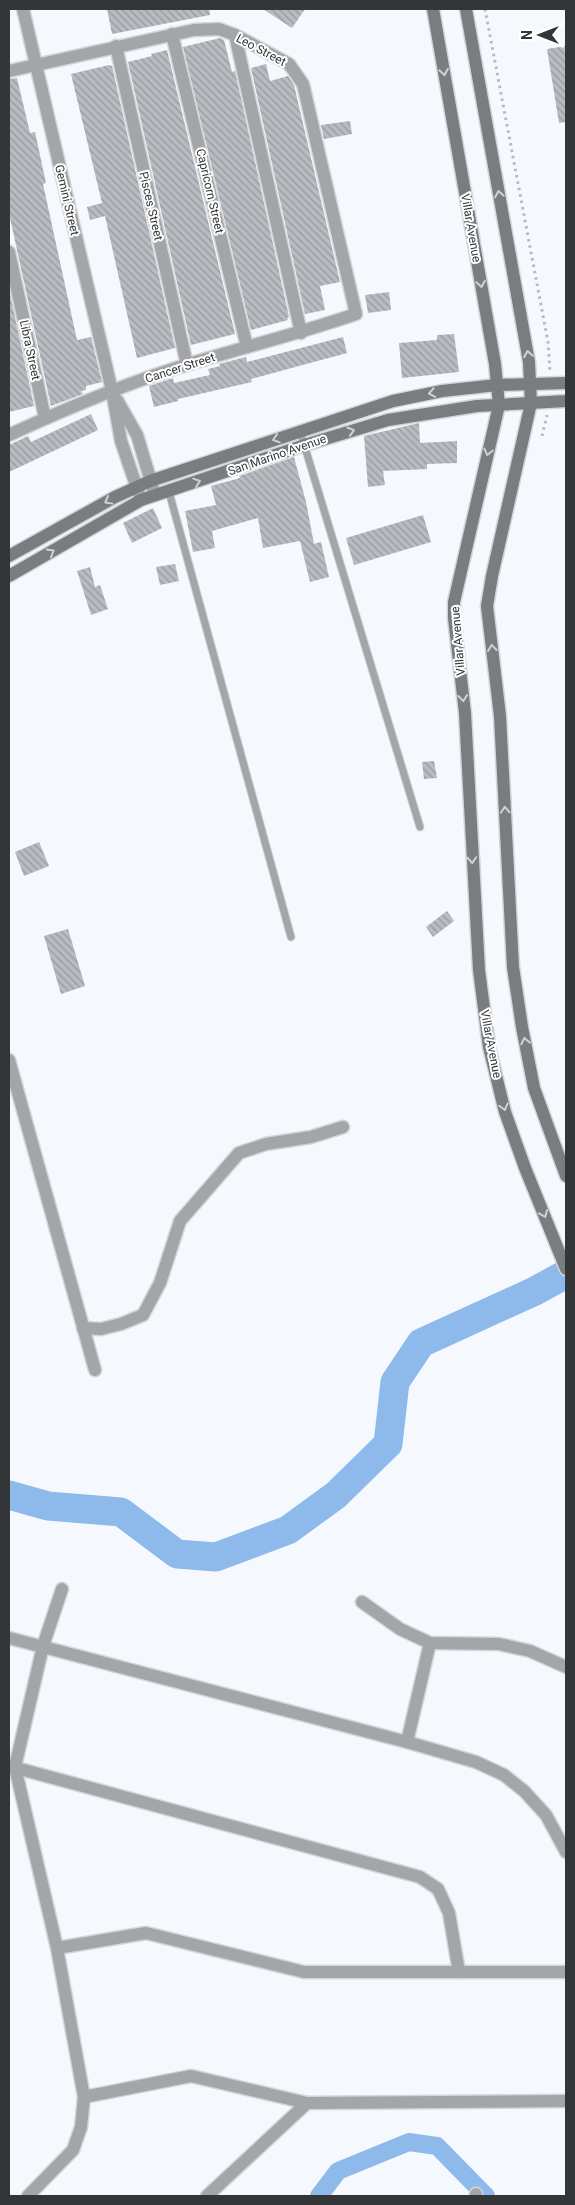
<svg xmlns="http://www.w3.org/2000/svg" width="575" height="2205" viewBox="0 0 575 2205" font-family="Roboto,sans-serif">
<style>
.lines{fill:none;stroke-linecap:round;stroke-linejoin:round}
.canal{stroke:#8ebaeb;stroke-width:18}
.river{stroke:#8ebaeb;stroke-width:29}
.building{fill:url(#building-back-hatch)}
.lane-casing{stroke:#d2d6da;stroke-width:9}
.street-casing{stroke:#d2d6da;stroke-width:15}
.secondary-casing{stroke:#d2d6da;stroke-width:15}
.path{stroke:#b6babd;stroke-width:3;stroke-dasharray:2.5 4;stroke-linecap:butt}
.lane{stroke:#a3a5a7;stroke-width:7}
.street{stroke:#a3a5a7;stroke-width:12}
.secondary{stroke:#7a7d7f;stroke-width:12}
.oneway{stroke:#d0d2d2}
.labels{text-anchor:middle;stroke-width:4;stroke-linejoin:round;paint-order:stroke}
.street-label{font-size:12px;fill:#333536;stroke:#fff}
</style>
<defs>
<pattern id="building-back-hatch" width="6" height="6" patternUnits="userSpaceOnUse" patternTransform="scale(1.25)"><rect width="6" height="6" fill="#b8bbc0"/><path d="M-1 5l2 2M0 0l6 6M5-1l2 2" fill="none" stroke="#96999d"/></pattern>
</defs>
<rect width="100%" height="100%" fill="#f5f9fe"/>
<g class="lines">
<!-- canal -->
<polyline class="canal" points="319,2196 338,2171 409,2142 437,2146 486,2196"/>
<!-- river -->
<polyline class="river" points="9,1495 48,1506 121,1512 177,1554 216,1557 288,1530 336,1495 388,1444 395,1382 421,1343 535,1291 566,1274"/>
</g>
<!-- building -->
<g class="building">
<polygon points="107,9 209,9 210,15 112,34"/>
<polygon points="263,9 305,9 292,28"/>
<polygon points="220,38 224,40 232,72 235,71 289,317 287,318 288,320 251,330 183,47"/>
<polygon points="566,46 566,122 559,123 547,49"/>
<polygon points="167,50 235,334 191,345 128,62 152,56 151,54"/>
<polygon points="266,64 270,81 288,76 294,85 340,282 320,286 325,310 305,314 251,68"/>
<polygon points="109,65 112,66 175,348 137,358 105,216 90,220 87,207 102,203 71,74"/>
<polygon points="17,78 30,133 35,132 46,183 43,184 77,340 91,337 102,382 86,386 86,390 81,391 83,394 51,406 9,213 9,79"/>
<polygon points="350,121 352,134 324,139 321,125"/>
<polygon points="9,289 34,406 9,412"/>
<polygon points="389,292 391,310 368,313 365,295"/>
<polygon points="454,334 459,372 402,378 399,343 437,340 437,335"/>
<polygon points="343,337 347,353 251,379 252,382 178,399 178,401 154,407 149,386 173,378 174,383 210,375 208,369 220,366 219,364 246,357 247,362"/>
<polygon points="91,414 98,430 9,472 9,445 28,436 31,442"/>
<polygon points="419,423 420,443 457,441 457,463 427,464 427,469 383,471 385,485 368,487 364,436"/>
<polygon points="294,457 306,502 314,544 321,542 329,577 310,582 300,541 263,548 258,518 212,531 215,548 193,552 185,511 216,505 211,486 240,478 239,476"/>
<polygon points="153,508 162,528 132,543 123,523"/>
<polygon points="423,515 431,542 354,565 346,538"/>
<polygon points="175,564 179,581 160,585 156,567"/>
<polygon points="90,567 95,587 100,585 108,609 91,615 77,571"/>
<polygon points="434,761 437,778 424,779 422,762"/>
<polygon points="39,842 49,866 24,876 15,852"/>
<polygon points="447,911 454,921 433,937 426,927"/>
<polygon points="68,929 85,986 61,994 44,936"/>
</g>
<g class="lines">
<defs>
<g id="lane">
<polyline points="300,431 420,827"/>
<polyline points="169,492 291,937"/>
</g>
<g id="street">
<polyline points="23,9 112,391 121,441 140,497"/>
<polyline points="172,34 247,347"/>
<polyline points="235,35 301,333"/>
<polyline points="116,46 187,365"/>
<path d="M9 71 194 30 219 29 235 35 289 64 303 84 356 314C301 333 244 347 189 364 127 383 67 408 9 435"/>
<polyline points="9,252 45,418"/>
<polyline points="117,400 137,435 155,495"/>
<polyline points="9,1060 95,1370"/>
<polyline points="83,1328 101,1329 121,1324 143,1315 160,1283 180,1221 239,1153 266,1144 311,1137 343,1127"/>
<polyline points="362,1602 400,1629 430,1643 499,1644 530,1651 566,1667"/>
<polyline points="9,1638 407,1742 476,1762 504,1775 524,1791 546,1815 566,1852"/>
<polyline points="407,1742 430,1643"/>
<polyline points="9,1766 420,1877 438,1889 449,1913 459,1972"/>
<polyline points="57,1948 146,1933 304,1972 566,1972"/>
<polyline points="84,2097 191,2076 307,2103"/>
<polyline points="476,2194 476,2196"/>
<polyline points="28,2196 73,2150 81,2127 84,2097 57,1948 15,1767 43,1646 62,1589"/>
<polyline points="207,2196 307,2103 566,2101"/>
</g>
<g id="secondary">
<polyline points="433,9 495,364 499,405 454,602 454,618 465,713 479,970 489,1047 505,1112 525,1168 566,1269"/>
<polyline points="466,9 529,362 531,403 492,576 487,606 500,716 513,967 522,1027 534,1088 566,1176"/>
<polyline points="9,556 115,497 150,481 393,401 442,391 497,385 566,383"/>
<polyline points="9,576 141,500 305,445 388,420 477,406 566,401"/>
</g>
</defs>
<!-- lane casing -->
<use href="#lane" class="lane-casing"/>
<!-- street casing -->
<use href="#street" class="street-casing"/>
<!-- secondary casing -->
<use href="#secondary" class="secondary-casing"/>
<!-- path -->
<g class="path">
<polyline points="485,9 548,342 550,372"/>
<polyline points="542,436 547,415"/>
</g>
<!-- lane -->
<use href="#lane" class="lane"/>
<!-- street -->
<use href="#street" class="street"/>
<!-- secondary -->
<use href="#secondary" class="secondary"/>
</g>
<!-- one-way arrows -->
<defs><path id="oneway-chevron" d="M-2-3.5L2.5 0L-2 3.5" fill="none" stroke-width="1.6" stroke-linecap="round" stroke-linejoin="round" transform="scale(1.25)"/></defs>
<g class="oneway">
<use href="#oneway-chevron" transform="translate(444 72) rotate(80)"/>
<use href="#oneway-chevron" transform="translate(499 194) rotate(-100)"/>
<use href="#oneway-chevron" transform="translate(481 284) rotate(80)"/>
<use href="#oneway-chevron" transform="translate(528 354) rotate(-100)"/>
<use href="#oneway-chevron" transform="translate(432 393) rotate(169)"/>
<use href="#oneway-chevron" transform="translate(351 431) rotate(-17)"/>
<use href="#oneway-chevron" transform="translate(276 439) rotate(162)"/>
<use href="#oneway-chevron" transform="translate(488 452) rotate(103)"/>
<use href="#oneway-chevron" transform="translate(197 482) rotate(-19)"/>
<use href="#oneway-chevron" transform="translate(108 501) rotate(151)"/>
<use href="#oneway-chevron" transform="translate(51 552) rotate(-30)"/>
<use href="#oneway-chevron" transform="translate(492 648) rotate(-97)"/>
<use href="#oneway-chevron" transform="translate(463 698) rotate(83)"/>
<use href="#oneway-chevron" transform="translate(505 810) rotate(-93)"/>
<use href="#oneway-chevron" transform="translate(472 860) rotate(87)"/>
<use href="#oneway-chevron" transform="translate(525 1041) rotate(-102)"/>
<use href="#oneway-chevron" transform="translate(504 1107) rotate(75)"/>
<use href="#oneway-chevron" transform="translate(544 1214) rotate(68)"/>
</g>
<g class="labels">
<!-- street labels -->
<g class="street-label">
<text transform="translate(261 50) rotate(28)" y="4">Leo Street</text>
<text transform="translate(210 191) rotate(77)" y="4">Capricorn Street</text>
<text transform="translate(67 200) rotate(77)" y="4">Gemini Street</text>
<text transform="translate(151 206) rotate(77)" y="4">Pisces Street</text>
<text transform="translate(471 228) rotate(80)" y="4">Villar Avenue</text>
<text transform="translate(30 350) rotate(78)" y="4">Libra Street</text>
<text transform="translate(180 368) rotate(-18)" y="4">Cancer Street</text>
<text transform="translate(277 455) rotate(-19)" y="4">San Marino Avenue</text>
<text transform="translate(458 641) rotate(-95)" y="4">Villar Avenue</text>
<text transform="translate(491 1044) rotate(79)" y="4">Villar Avenue</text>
</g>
</g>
<!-- border -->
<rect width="575" height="2205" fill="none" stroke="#333536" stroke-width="20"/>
<!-- north arrow -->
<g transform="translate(540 35) rotate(270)" stroke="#ffffff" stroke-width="4" paint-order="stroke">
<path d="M0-4L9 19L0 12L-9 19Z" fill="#333536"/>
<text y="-8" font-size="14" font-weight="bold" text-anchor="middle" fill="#333536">N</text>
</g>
</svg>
